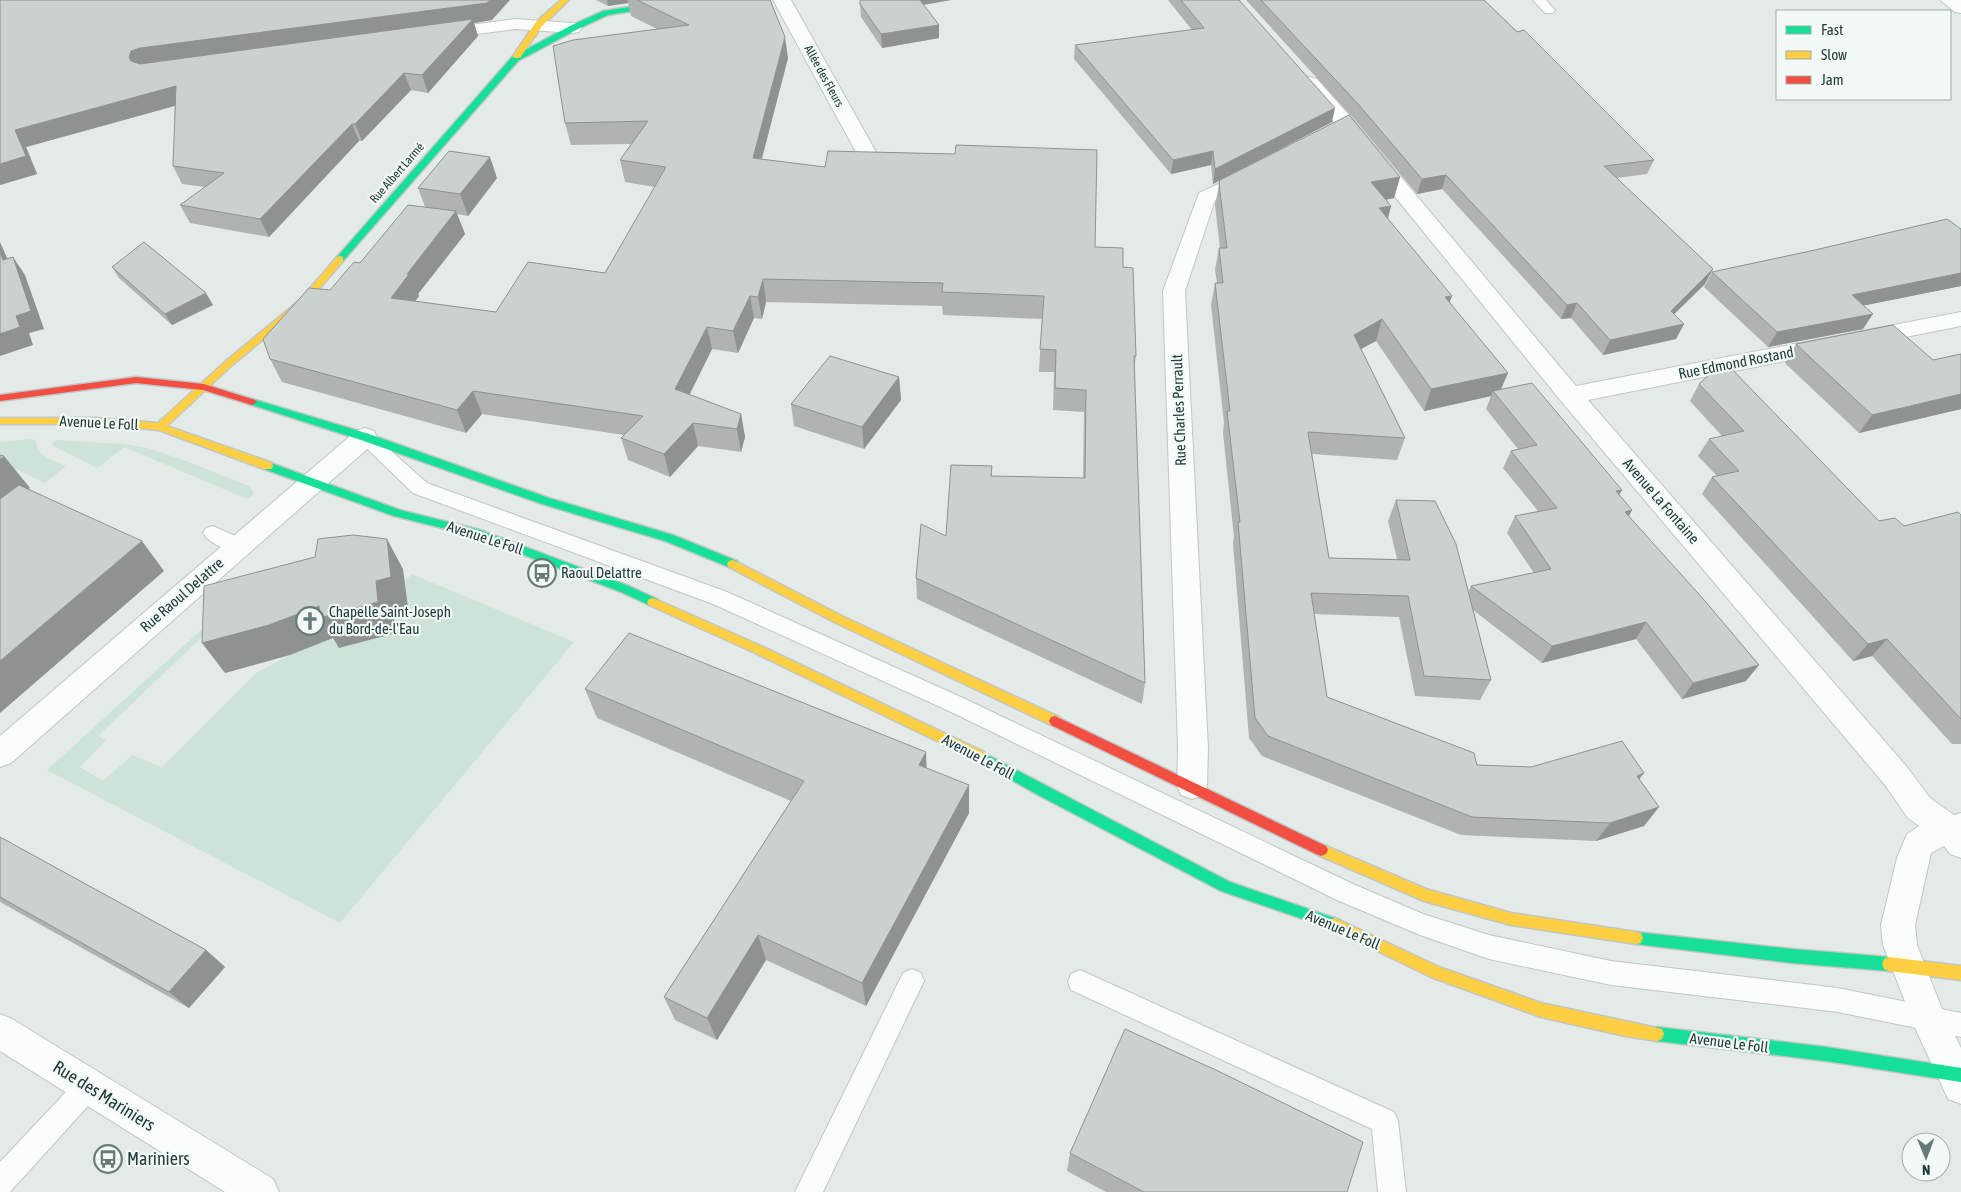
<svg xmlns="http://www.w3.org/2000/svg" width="1961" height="1192" viewBox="0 0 1961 1192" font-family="'Asap Condensed',sans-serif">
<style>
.green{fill:#cde3d7}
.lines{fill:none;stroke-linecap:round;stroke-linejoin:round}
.lane-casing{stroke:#c1c7c5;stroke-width:2}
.street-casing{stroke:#c1c7c5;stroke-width:2}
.fast-casing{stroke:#c0c7c5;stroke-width:3}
.slow-casing{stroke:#c0c7c5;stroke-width:3}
.jam-casing{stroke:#c0c7c5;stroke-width:3}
.lane{fill:#fbfcfc;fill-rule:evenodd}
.street{fill:#fbfcfc;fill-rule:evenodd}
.fast{fill:#16e098;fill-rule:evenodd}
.slow{fill:#ffcf43;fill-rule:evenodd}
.jam{fill:#f24e42;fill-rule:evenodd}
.wall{fill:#afb4b2;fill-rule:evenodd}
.shaded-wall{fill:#8e9291}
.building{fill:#cbd1cf;stroke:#8e9291}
.labels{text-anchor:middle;stroke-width:4.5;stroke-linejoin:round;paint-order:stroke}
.far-street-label{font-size:12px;fill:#223d39;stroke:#f3f9f6}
.street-label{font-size:15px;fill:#223d39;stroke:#f3f9f6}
.poi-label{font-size:15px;fill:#223d39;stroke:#f3f9f6;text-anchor:start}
.near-street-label{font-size:18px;fill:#223d39;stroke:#f3f9f6}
.near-poi-label{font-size:18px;fill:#223d39;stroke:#f3f9f6;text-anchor:start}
</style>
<rect width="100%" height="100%" fill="#e4eae8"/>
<!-- green -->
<g class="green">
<path d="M32 439 36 441C38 457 53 460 66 466L45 483 0 462V442Z"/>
<polygon points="57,440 123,444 148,448 186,461 249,486 254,492 252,496 247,499 124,447 97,468 53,446 52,443"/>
<polygon points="412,574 574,642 340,923 47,770 202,629 203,636 98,736 106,740 80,767 103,781 132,755 162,767 256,673 290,655 393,611 408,607 405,581"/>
</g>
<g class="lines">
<defs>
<g id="lane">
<polygon points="1533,0 1546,0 1555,10 1553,13 1545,13"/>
<polygon points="365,431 371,433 427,483 727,592 963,698 1353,884 1423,914 1489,935 1611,961 1838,988 1961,1013 1961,1037 1838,1012 1611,985 1489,959 1420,935 1337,900 947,710 713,604 413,493 359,441 356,437 359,433"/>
<path d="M213 526 246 541 249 546 246 551C234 555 209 544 203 533L206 528Z"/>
<polygon points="912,969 921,973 924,981 823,1192 795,1192 903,973"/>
<polygon points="1080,970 1394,1112 1398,1121 1406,1192 1378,1192 1372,1129 1071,990 1068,982 1071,974"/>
<polygon points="88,1074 97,1078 101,1087 97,1096 10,1192 0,1192 0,1162 79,1078"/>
</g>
<g id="street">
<polygon points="773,0 791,0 876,152 873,156 866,158 859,156 856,152"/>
<polygon points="1940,0 1961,0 1961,13 1955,12"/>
<polygon points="515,19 573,23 579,24 582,28 579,32 573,33 515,29 438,39 432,38 429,34 432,30 438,29"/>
<polygon points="1310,77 1317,79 1354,121 1576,386 1961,312 1961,326 1588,400 1907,767 1930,798 1954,815 1961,813 1961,858 1950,854 1944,846 1931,853 1915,925 1917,945 1942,1009 1961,1048 1961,1104 1948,1099 1916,1030 1883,945 1881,925 1897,858 1907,834 1919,826 1908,818 1885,785 1561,401 1340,129 1303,87 1301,83 1303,79"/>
<polygon points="1250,169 1257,171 1260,175 1257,179 1215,200 1185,291 1208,748 1207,786 1203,795 1192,799 1181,795 1177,786 1178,748 1163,291 1199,193"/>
<polygon points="365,428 374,431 377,437 374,443 11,763 0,767 0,736 356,431"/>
<polygon points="0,1014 12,1019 273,1179 279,1192 225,1192 0,1051"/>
</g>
<g id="fast">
<polygon points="675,0 693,0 689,2 608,15 576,30 518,61 343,261 337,261 337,257 512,57 570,26 603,11"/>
<polygon points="252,399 369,434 549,498 673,535 737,561 739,564 737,567 729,567 665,541 542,504 361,440 249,404 247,402 249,400"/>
<polygon points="268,462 400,510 480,530 629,586 657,599 659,602 657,605 649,605 621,592 474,536 394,516 264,469 263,466"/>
<polygon points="980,751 1230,882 1340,920 1342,924 1340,928 1335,930 1221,891 1040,796 976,760 974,756 976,752"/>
<polygon points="1636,932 1792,949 1889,957 1894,959 1896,964 1894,969 1889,971 1792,963 1636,944 1631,943 1629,938 1631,933"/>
<polygon points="1657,1027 1826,1047 1961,1068 1961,1082 1826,1061 1657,1041 1652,1039 1650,1034 1652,1029"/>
</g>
<g id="slow">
<polygon points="561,0 569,0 542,26 520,58 514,58 513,56 536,22"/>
<polygon points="340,256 343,257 343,261 306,304 232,365 167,426 272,463 273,466 272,469 264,469 159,430 94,424 0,424 0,418 94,418 158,423 226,361 300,300 337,257"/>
<polygon points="733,560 844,617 1059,717 1061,721 1059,725 1055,726 1051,725 836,623 729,567 727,564 729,561"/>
<polygon points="653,598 761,646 984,752 986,756 984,760 980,761 976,760 753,652 649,605 647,602 649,599"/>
<polygon points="1321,844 1426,889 1511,913 1636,932 1641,933 1643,938 1641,943 1636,944 1511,925 1424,901 1316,854 1314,850 1316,846"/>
<polygon points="1335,918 1439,967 1541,1003 1662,1029 1664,1034 1662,1039 1657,1041 1625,1036 1541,1017 1431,977 1330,928 1328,924 1330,920"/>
<polygon points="1889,957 1961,966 1961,980 1889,971 1884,969 1882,964 1884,959"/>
</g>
<g id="jam">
<polygon points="136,377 204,384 255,400 257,402 252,405 203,390 136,383 0,401 0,395"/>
<polygon points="1055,716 1326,846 1328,850 1326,854 1321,856 1316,854 1051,725 1049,721 1051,717"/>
</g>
</defs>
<!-- lane casing -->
<use href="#lane" class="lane-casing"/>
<!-- street casing -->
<use href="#street" class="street-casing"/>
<!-- fast casing -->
<use href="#fast" class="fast-casing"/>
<!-- slow casing -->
<use href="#slow" class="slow-casing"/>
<!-- jam casing -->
<use href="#jam" class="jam-casing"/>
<!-- lane -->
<use href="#lane" class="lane"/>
<!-- street -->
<use href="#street" class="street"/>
<!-- fast -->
<use href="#fast" class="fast"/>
<!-- slow -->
<use href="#slow" class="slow"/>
<!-- jam -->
<use href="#jam" class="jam"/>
</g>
<!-- wall -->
<g class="wall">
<polygon points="0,0 492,20 474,23 478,36 428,93 411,90 362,141 359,141 269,237 190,223 180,205 205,187 182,184 173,166 175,106 26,147 37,174 0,185"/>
<polygon points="596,0 770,0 788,58 762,159 1095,247 1123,267 1136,356 1134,368 1145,683 1142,704 917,599 916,578 946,536 992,466 992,476 1083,478 1084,412 1053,410 1054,372 1039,372 1042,319 943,315 942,306 766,302 762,319 754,318 738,353 712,349 689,395 741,414 745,437 741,452 698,446 670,477 628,460 621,438 624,435 482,414 466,433 282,382 270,359 330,290 360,263 425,207 418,188 497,178 468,216 457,214 465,234 418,294 419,296 415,301 496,312 605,273 655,187 625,182 620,160 631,144 571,145 565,123 657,29 631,16 628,3 608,6"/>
<polygon points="860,0 951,0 924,5 939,38 882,48 861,17 860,4"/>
<path d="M1168 0H1239L1332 122 1238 171 1400 177 1394 198 1386 200 1391 206 1388 219 1450 302 1501 389 1619 495 1632 510 1629 516 1746 681 1682 699 1636 639 1542 663 1473 610 1491 680 1480 700 1415 696 1399 617 1314 614 1327 697 1477 765 1644 773 1639 778 1659 807 1644 826 1596 841 1461 835 1262 756 1249 738 1233 543 1234 537 1223 433 1224 423 1211 305 1215 283H1217L1215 270 1219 248H1220L1215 205 1220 180 1213 184 1211 165 1171 174 1074 59 1075 45 1192 30ZM1376 341 1424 411 1491 396 1486 409 1518 449 1511 451 1503 468 1538 511 1515 516 1507 533 1534 573 1471 586 1468 592 1396 500 1388 521 1397 559 1329 558 1312 454 1397 460 1405 438 1361 349Z"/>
<polygon points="1246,0 1484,0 1654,160 1647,174 1617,178 1705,284 1674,314 1684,324 1676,339 1603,355 1571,318 1561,319 1442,189 1417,194 1355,120"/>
<polygon points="1961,229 1961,286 1864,305 1863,329 1768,347 1704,287 1712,272"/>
<polygon points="112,267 213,305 172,325 119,278"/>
<polygon points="1796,344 1933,360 1961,354 1961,409 1859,433 1785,363"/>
<polygon points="899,377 901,400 864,449 794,426 791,404"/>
<polygon points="1699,384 1879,521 1904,526 1961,515 1961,744 1952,744 1872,656 1853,661 1702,494 1712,477 1717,476 1698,456 1709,439 1722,436 1690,401"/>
<polygon points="585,689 926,768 969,785 969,813 866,1006 766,960 717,1040 675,1020 664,997 791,801 597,718"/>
<polygon points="0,837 206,950 225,967 189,1008 0,902"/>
<polygon points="1070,1153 1347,1192 1106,1192 1067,1171"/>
</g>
<!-- shaded-wall -->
<g class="shaded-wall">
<polygon points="490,0 510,0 492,20 474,23 478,36 428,93 422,75 469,23 138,74 129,57 131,51 140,48"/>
<polygon points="607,0 627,0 628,3 608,6"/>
<polygon points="915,0 951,0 915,6"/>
<polygon points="939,25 939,38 882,48 881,34"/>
<polygon points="785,37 788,58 756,180 753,158"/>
<polygon points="404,73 411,90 362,141 355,124"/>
<polygon points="176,86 185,103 26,147 37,174 0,185 0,164 15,130"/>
<polygon points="1335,108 1332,122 1213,184 1215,169"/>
<polygon points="352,124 359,141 269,237 260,219"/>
<polygon points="1213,151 1211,165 1171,174 1173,160"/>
<polygon points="490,157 497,178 468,216 460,194"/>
<polygon points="1446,175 1442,189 1417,194 1422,179"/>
<polygon points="1400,177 1394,198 1365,203 1371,182"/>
<polygon points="1391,206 1385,228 1379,208"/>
<polygon points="456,211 465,234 418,294 419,296 401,320 391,298 407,274"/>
<polygon points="0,242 16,278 3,260 0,252"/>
<polygon points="13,257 25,275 44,329 29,333 33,345 0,356 0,334 16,316"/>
<polygon points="1713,269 1705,284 1663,325 1671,311"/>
<polygon points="1961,273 1961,286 1842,310 1852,295"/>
<polygon points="763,279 766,302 762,319 758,297"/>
<polygon points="206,293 213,305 172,325 165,314"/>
<polygon points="750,296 754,318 738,353 733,331"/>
<polygon points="1452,296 1444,317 1445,297"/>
<polygon points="1577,303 1571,318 1561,319 1567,305"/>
<polygon points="1873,314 1863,329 1768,347 1777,332"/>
<polygon points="1382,319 1376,341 1348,356 1354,335"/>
<polygon points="1684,324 1676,339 1603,355 1610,340"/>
<polygon points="707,327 712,349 681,412 675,389"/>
<polygon points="1508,373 1499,394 1493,391 1491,396 1424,411 1431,389"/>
<polygon points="899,377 901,400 864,449 862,427"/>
<polygon points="473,391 482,414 466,433 457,410"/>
<polygon points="1961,394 1961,409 1859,433 1872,415"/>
<polygon points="741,414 745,437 741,452 737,429"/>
<polygon points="693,423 698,446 670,477 664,454"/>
<polygon points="4,456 30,488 0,511 0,460"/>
<polygon points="1622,490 1612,507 1616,491"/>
<polygon points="1632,510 1622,528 1625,512"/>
<polygon points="387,539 403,569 408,607 393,611 396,633 339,648 333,638 290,655 225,673 202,643 376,581"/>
<polygon points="142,541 164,571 0,713 0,661"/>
<polygon points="1646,622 1636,639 1542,663 1552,646"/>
<polygon points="1887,639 1872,656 1853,661 1868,644"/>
<polygon points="1759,665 1746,681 1682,699 1693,683"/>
<polygon points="926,752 927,781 919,765"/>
<polygon points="1644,773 1629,792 1637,776"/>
<polygon points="969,785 969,813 866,1006 862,983"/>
<polygon points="1659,807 1644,826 1596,841 1610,823"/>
<polygon points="758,935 766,960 717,1040 707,1018"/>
<polygon points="206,950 225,967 189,1008 169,992"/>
</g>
<!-- building -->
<g class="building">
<polygon points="0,0 490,0 487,3 140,48 131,51 129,57 131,61 140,64 473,19 422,75 404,73 355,124 352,124 260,219 180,205 224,173 173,166 176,86 15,130 26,156 0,164"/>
<polygon points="637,0 770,0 785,37 753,158 825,167 828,151 955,154 956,145 1097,150 1095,247 1123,248 1123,267 1133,268 1136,356 1134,356 1145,683 916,578 921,524 946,536 951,465 992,466 991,476 1085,478 1086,390 1055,388 1056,350 1040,349 1044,296 942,292 943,283 763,279 758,297 750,296 733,331 707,327 675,389 741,414 737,429 693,423 664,454 621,438 643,416 473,391 457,410 270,359 263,339 309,288 330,290 354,262 360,263 408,205 456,211 407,274 409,274 391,298 496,312 528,262 605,273 666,167 620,160 648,121 565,123 553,46 573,40 689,25"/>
<polygon points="860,0 920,0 939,25 881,34 860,4"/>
<polygon points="1181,0 1239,0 1335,108 1215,169 1213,151 1173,160 1075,45 1204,28"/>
<polygon points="1261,0 1484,0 1517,32 1524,30 1654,160 1604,166 1713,269 1671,311 1684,324 1610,340 1577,303 1567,305 1446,175 1422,179 1359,105"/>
<polygon points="1349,115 1400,177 1371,182 1391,206 1379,208 1452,296 1445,297 1508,373 1431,389 1382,319 1354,335 1405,438 1308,432 1329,558 1410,560 1396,500 1435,501 1456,544 1491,680 1424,676 1408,596 1311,593 1327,697 1474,753 1477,765 1531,767 1622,741 1644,773 1637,776 1659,807 1610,823 1472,817 1268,736 1255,718 1238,522 1240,522 1227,411 1230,411 1215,283 1223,283 1219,248 1227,248 1219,184 1220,180"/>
<polygon points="449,151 490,157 460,194 418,188"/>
<polygon points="1947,219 1961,229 1961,273 1852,295 1873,314 1777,332 1712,272 1815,250"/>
<polygon points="144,242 206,293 165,314 112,267"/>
<polygon points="0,252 3,260 13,257 31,311 16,316 20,327 0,334"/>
<polygon points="1893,325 1933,360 1961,354 1961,394 1872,415 1796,344"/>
<polygon points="830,356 899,377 862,427 791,404"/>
<polygon points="1724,361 1879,521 1895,518 1904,526 1958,512 1961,515 1961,719 1887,639 1868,644 1712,477 1739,471 1709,439 1744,431 1699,384"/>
<polygon points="1532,383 1622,490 1616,491 1632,510 1625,512 1705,601 1759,665 1693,683 1646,622 1552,646 1471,586 1551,569 1515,516 1557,508 1511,451 1537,445 1493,391"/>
<polygon points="0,455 4,456 0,460"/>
<polygon points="19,485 142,541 0,661 0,499"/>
<polygon points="353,535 387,539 391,577 376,581 378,602 320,618 319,606 269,625 202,643 204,586 315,557 318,539"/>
<polygon points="629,633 926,752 919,765 969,785 862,983 758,935 707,1018 664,997 804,781 585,689"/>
<polygon points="0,837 206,950 169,992 0,897"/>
<polygon points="1125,1029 1218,1071 1363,1142 1347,1192 1144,1192 1070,1153"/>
</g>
<!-- icons -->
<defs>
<symbol id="bus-ring" viewBox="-11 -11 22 22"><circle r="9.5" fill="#f3f9f6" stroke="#667a76" stroke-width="1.5"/><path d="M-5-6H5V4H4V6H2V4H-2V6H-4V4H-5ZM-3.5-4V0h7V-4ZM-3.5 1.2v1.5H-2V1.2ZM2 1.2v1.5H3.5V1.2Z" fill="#667a76"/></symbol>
<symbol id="church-ring" viewBox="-11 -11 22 22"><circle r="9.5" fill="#f3f9f6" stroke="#667a76" stroke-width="1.5"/><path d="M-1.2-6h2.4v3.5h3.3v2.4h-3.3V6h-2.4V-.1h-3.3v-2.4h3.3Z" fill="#667a76"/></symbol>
</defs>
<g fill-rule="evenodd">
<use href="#bus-ring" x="526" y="557" width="32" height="32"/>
<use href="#church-ring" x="294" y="605" width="32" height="32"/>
<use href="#bus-ring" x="92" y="1143" width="32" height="32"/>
</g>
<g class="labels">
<!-- far-street labels -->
<g class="far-street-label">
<text transform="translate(824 76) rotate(61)" y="4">Allée des Fleurs</text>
<text transform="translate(397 173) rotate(-49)" y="4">Rue Albert Larmé</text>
</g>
<!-- street labels -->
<g class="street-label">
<text transform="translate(1736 363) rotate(-11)" y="5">Rue Edmond Rostand</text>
<text transform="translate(1179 410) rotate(-92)" y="5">Rue Charles Perrault</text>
<text transform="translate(99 423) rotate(3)" y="5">Avenue Le Foll</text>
<text transform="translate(1661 501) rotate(49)" y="5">Avenue La Fontaine</text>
<text transform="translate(485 538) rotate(18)" y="5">Avenue Le Foll</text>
<text transform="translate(182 595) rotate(-41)" y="5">Rue Raoul Delattre</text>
<text transform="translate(978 757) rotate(28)" y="5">Avenue Le Foll</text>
<text transform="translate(1343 930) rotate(23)" y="5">Avenue Le Foll</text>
<text transform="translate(1729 1043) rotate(7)" y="5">Avenue Le Foll</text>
</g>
<!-- poi labels -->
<g class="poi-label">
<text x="561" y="578">Raoul Delattre</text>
<text x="329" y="617">Chapelle Saint-Joseph<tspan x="329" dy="17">du Bord-de-l'Eau</tspan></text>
</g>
<!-- near-street labels -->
<g class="near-street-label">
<text transform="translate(104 1096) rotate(32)" y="6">Rue des Mariniers</text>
</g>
<!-- near-poi labels -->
<g class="near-poi-label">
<text x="127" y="1165">Mariniers</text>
</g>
</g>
<!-- legend -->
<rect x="1776" y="10" width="175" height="90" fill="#f3f9f6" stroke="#9faeaa"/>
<rect x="1786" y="26" width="25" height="8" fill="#16e098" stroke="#9faeaa"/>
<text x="1821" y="35" font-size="15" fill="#223d39">Fast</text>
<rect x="1786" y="51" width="25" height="8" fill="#ffcf43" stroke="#9faeaa"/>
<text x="1821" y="60" font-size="15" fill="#223d39">Slow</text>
<rect x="1786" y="76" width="25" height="8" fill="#f24e42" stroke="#9faeaa"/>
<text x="1821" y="85" font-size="15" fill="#223d39">Jam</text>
<!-- north arrow -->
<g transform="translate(1926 1157) rotate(179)"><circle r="24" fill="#f3f9f6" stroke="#9faeaa"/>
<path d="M0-4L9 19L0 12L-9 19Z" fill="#667a76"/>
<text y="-8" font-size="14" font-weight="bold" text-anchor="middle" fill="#223d39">N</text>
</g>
</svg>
